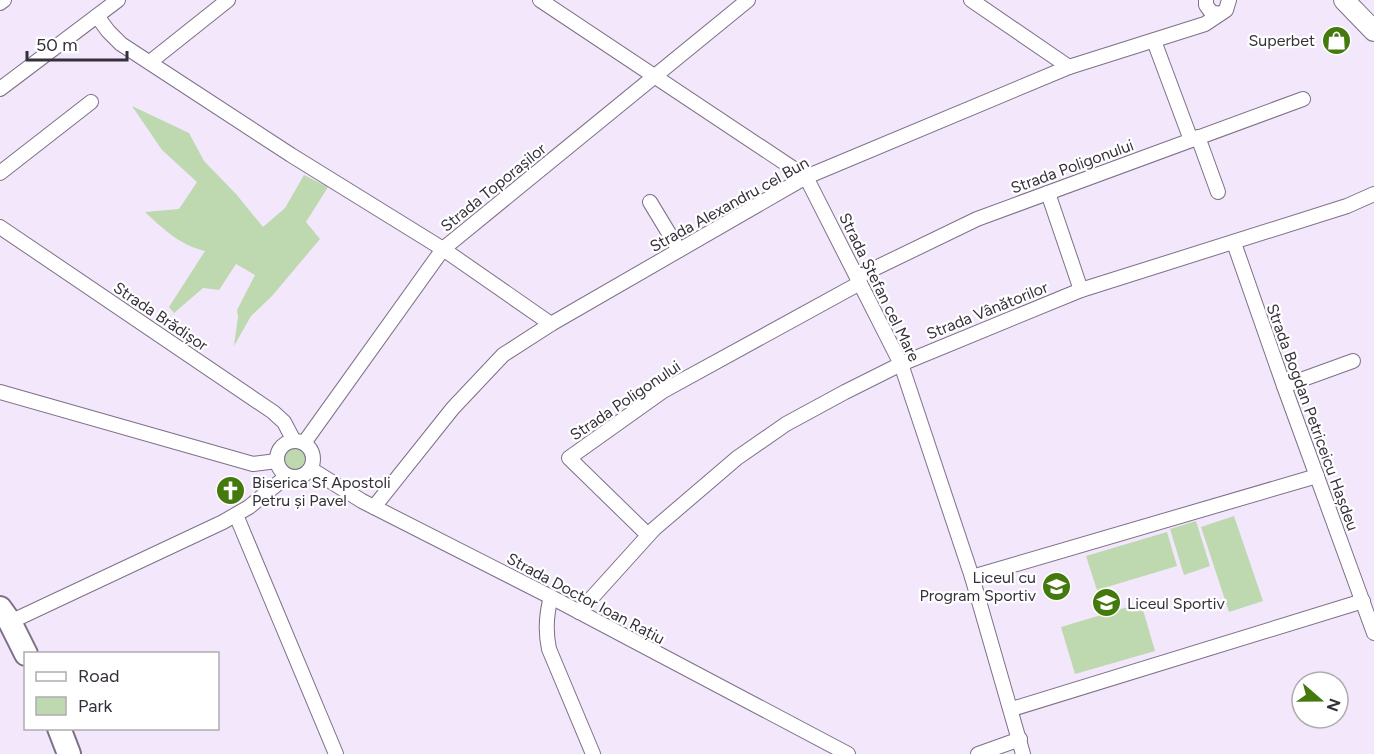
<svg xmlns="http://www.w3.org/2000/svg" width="1374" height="754" viewBox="0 0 1374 754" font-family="Figtree,sans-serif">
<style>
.green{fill:#bed8b0}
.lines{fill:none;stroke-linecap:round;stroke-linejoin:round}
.minor-casing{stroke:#7d7087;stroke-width:16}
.secondary-casing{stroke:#7d7087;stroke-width:22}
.primary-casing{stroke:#7d7087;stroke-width:26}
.minor{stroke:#fff;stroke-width:14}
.secondary{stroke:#fff;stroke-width:20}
.primary{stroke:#fff;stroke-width:22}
.labels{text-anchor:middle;stroke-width:4.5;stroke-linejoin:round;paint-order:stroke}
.poi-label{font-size:16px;fill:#36303a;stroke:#fff;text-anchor:end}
.street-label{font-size:16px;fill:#36303a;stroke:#fff}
</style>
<rect width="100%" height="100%" fill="#f3e7fc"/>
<!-- green -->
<g class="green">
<path d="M132 106 189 133 204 161 236 194 263 227 285 208 304 175 328 187 306 222 320 239 272 296 251 316 234 346 238 317 237 310 255 275 236 264 219 290 203 288 174 313 169 307 205 251C180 245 163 229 145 212L179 209 197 182 162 150Z"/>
<circle cx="295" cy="459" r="12"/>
<polygon points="1234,516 1263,601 1229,612 1201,527"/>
<polygon points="1196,521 1210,566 1184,575 1170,529"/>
<polygon points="1167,532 1177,566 1097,590 1086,556"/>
<polygon points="1141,603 1155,651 1075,674 1061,627"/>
</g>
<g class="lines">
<defs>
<g id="minor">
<polyline points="540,0 806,177 901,364 972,577 1023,754"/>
<polyline points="971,0 1069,67"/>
<polyline points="1206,0 1206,5 1211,12 1219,14"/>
<polyline points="0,3 4,0"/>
<polyline points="97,16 108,31 121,44 291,155 443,249 551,324"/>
<polyline points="1154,41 1191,140"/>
<polyline points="150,62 228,0"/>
<polyline points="0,89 118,0"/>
<polyline points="1198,137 1218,192"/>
<polyline points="0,173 91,102"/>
<polyline points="1048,193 1081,290"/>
<polyline points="650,202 679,250"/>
<polyline points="0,227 273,412 284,422 294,441"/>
<polyline points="1234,243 1284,386 1374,633"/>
<polyline points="857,277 977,219 1303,99"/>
<polyline points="1284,386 1353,361"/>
<polyline points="0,392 253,464 277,461"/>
<circle cx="295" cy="459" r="18"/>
<polyline points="304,443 443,249 748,0"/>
<polyline points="311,469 362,501 551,597 848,754"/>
<polyline points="374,507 453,408 503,355 551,324 806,177 1069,67 1205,24 1226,10 1229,0"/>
<polyline points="236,515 336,754"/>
<polyline points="648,535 569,458 663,391 860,283"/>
<polyline points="972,577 1317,476"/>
<path d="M551 597C546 615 545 630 549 649L593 754"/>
<polyline points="579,612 654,529 737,458 786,424 845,392 901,364 1081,290 1347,206 1374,194"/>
<polyline points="10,622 223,522 249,507 287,476"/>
<polyline points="1012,709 1363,601"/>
<polyline points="978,754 1020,739"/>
</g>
<polyline id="secondary" points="1344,0 1374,31"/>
<g id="primary">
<polyline points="0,608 10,622 26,654"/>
<polyline points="59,728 69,754"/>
</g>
</defs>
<!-- minor casing -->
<use href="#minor" class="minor-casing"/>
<!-- secondary casing -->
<use href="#secondary" class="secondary-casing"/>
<!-- primary casing -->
<use href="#primary" class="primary-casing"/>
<!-- minor -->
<use href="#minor" class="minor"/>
<!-- secondary -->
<use href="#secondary" class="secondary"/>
<!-- primary -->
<use href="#primary" class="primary"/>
</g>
<!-- icons -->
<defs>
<symbol id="shop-disc" viewBox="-11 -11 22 22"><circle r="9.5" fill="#447a0d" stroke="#fff"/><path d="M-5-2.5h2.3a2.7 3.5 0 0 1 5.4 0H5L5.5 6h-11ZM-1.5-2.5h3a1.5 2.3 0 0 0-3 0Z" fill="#fff"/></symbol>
<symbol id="church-disc" viewBox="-11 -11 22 22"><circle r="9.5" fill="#447a0d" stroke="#fff"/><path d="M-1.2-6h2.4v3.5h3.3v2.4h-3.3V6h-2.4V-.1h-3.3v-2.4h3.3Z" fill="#fff"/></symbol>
<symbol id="school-disc" viewBox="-11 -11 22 22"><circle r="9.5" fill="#447a0d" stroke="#fff"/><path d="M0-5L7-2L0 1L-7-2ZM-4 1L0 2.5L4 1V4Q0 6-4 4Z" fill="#fff"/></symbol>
</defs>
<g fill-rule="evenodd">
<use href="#shop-disc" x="1320" y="24" width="33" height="33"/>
<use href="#church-disc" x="214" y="474" width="33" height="33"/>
<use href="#school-disc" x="1040" y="570" width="33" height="33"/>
<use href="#school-disc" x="1090" y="586" width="33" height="33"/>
</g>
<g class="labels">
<!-- poi labels -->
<g class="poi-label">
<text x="1315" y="46">Superbet</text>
<text x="252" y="488" text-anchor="start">Biserica Sf Apostoli<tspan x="252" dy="18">Petru și Pavel</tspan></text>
<text x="1036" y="583">Liceul cu<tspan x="1036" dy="18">Program Sportiv</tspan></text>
<text x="1127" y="609" text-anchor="start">Liceul Sportiv</text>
</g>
<!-- street labels -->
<g class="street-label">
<text transform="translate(1072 166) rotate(-20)" y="6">Strada Poligonului</text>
<text transform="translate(493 187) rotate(-39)" y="6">Strada Toporașilor</text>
<text transform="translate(729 204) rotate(-29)" y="6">Strada Alexandru cel Bun</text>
<text transform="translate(880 287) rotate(64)" y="6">Strada Ștefan cel Mare</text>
<text transform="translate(987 310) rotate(-22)" y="6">Strada Vânătorilor</text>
<text transform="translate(161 316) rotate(34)" y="6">Strada Brădișor</text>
<text transform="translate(625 400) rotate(-34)" y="6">Strada Poligonului</text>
<text transform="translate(1313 417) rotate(70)" y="6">Strada Bogdan Petriceicu Hașdeu</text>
<text transform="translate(586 598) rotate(28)" y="6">Strada Doctor Ioan Rațiu</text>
</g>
</g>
<!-- legend -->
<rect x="24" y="652" width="195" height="78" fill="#ffffff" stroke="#afacb0" stroke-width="1.5"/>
<rect x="36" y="672" width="30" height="9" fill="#ffffff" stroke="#afacb0" stroke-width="1.5"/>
<text x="78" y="682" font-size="18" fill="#36303a">Road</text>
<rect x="36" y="697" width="30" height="18" fill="#bed8b0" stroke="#afacb0" stroke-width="1.5"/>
<text x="78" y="712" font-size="18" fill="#36303a">Park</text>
<!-- north arrow -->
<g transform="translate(1320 700) rotate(110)"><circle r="28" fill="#ffffff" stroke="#afacb0" stroke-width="1.5"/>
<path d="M0-4.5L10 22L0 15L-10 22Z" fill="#447a0d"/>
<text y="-9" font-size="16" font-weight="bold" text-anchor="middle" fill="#36303a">N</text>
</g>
<!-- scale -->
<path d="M27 51v9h100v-9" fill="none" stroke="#36303a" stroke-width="3"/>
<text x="36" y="51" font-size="18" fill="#36303a" stroke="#ffffff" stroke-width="4.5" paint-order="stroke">50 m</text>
</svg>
